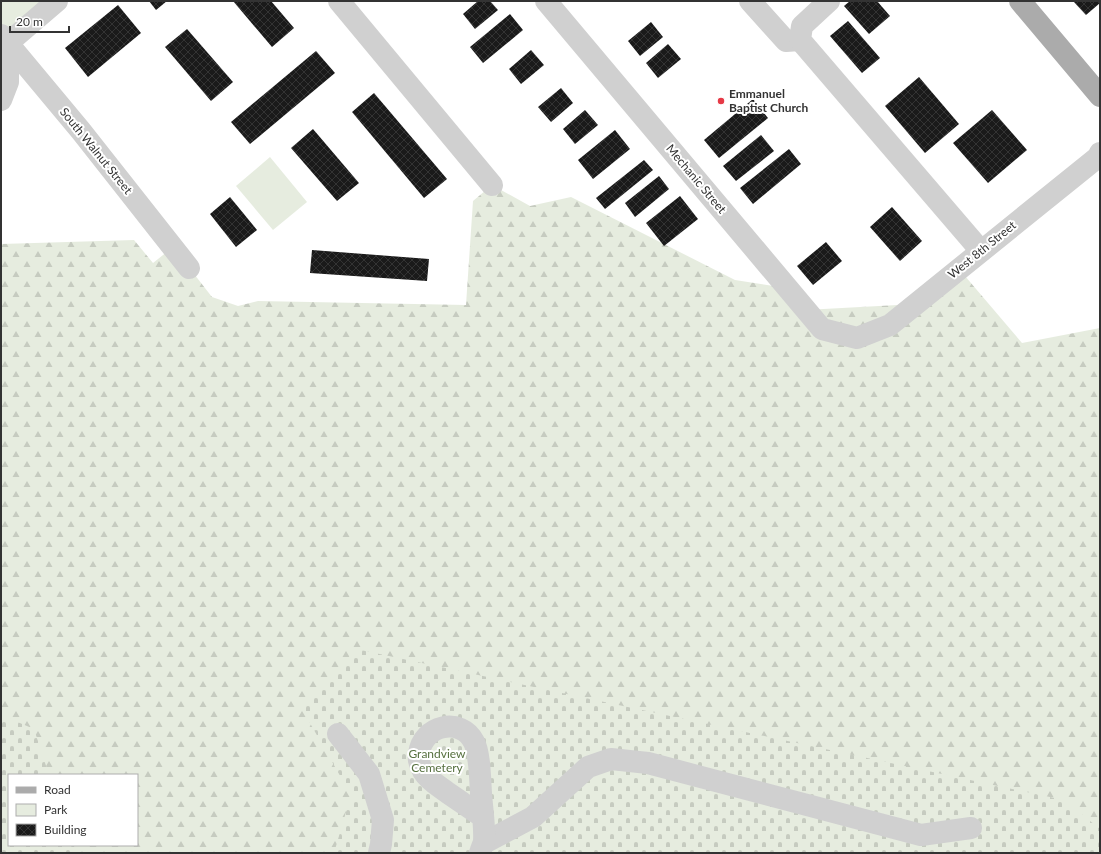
<svg xmlns="http://www.w3.org/2000/svg" width="1101" height="854" viewBox="0 0 1101 854" font-family="Lato,sans-serif">
<style>
.forest{fill:url(#forest-firs);fill-rule:evenodd}
.cemetery{fill:url(#cemetery-stones)}
.green{fill:#e6ecdf}
.building{fill:url(#building-cross-hatch)}
.lines{fill:none;stroke-linecap:round;stroke-linejoin:round}
.minor{stroke:#d0d0d0;stroke-width:22}
.major{stroke:#ababab;stroke-width:22}
.poi-dot{fill:#e63946;stroke:#fff;stroke-width:1.5}
.labels{text-anchor:middle;stroke-width:4;stroke-linejoin:round;paint-order:stroke}
.poi-label{font-size:12px;font-weight:bold;fill:#333;stroke:#fff;text-anchor:start}
.street-label{font-size:12px;fill:#333;stroke:#fff}
.park-label{font-size:12px;fill:#56703f;stroke:#fff}
</style>
<defs>
<pattern id="forest-firs" width="22" height="20" patternUnits="userSpaceOnUse"><rect width="22" height="20" fill="#e6ecdf"/><path d="M5 1l3.5 6h-7zM16 11l3.5 6h-7z" fill="#c6cbc0"/></pattern>
<pattern id="cemetery-stones" width="16" height="16" patternUnits="userSpaceOnUse"><rect width="16" height="16" fill="#e6ecdf"/><path d="M2 7V4a2 2 0 0 1 4 0v3zM10 15v-3a2 2 0 0 1 4 0v3z" fill="#c6cbc0"/></pattern>
<pattern id="building-cross-hatch" width="8" height="8" patternUnits="userSpaceOnUse"><rect width="8" height="8" fill="#1a1a1a"/><path d="M0 0l8 8M0 8l8-8" fill="none" stroke="#333"/></pattern>
</defs>
<rect width="100%" height="100%" fill="#fff"/>
<!-- forest -->
<path class="forest" d="M492 185 530 206 571 197 735 280 787 288 805 310 916 304 959 269 1022 343 1100 328V853H1V244L134 240 153 263 173 247 212 297 238 306 258 301 466 305 473 201ZM9 775H137V845H9Z"/>
<!-- cemetery -->
<g class="cemetery">
<polygon points="356,649 1064,800 1100,829 1100,853 334,853 351,795 302,709"/>
<polygon points="1,715 34,729 49,775 9,775 9,845 71,845 73,853 1,853"/>
</g>
<!-- green -->
<g class="green">
<polygon points="1,1 57,1 1,35"/>
<polygon points="270,157 307,202 273,230 236,186"/>
</g>
<!-- building -->
<g class="building">
<polygon points="149,1 167,1 156,10"/>
<polygon points="233,1 271,1 294,28 272,47"/>
<polygon points="478,1 490,1 498,10 475,29 463,14"/>
<polygon points="850,1 877,1 890,16 869,34 844,6"/>
<polygon points="1073,1 1100,1 1100,3 1086,15"/>
<polygon points="118,5 141,33 88,77 65,48"/>
<polygon points="510,14 523,30 483,63 470,47"/>
<polygon points="848,21 880,58 862,73 830,36"/>
<polygon points="651,22 663,37 640,56 628,41"/>
<polygon points="187,29 233,82 211,101 165,47"/>
<polygon points="668,44 681,59 658,78 646,63"/>
<polygon points="531,50 544,65 521,84 509,69"/>
<polygon points="316,51 335,73 250,144 231,122"/>
<polygon points="919,77 959,124 925,153 885,106"/>
<polygon points="561,88 573,103 551,122 538,107"/>
<polygon points="374,93 447,179 424,198 352,112"/>
<polygon points="753,99 768,118 719,158 704,140"/>
<polygon points="585,110 598,125 575,144 563,129"/>
<polygon points="992,110 1027,150 988,183 953,143"/>
<polygon points="313,129 359,183 337,201 291,148"/>
<polygon points="615,130 630,149 593,179 578,160"/>
<polygon points="761,135 774,151 736,181 723,166"/>
<polygon points="789,149 801,164 753,204 740,188"/>
<polygon points="644,160 653,170 605,209 596,198"/>
<polygon points="659,176 669,189 635,217 625,203"/>
<polygon points="680,196 698,219 664,246 646,223"/>
<polygon points="230,197 257,230 236,247 210,214"/>
<polygon points="892,207 922,241 900,261 870,227"/>
<polygon points="826,242 842,261 813,285 797,266"/>
<polygon points="312,250 429,259 427,281 310,273"/>
</g>
<g class="lines">
<!-- minor -->
<g class="minor">
<polyline points="339,1 492,185"/>
<polyline points="546,1 822,329 857,338 890,325 1098,157 1100,153"/>
<polyline points="750,1 786,41 800,40"/>
<polyline points="829,1 802,26 800,40 981,251"/>
<polyline points="1,35 81,131 189,268"/>
<polyline points="1,100 8,82 8,43 57,1"/>
<polyline points="338,734 369,774 383,820 381,844 379,853"/>
<polyline points="484,843 533,817 588,767 611,759 648,763 921,835 971,828"/>
<path d="M480 853C481 849 483 845 484 842 485 826 482 809 481 793 480 779 480 754 474 742 461 716 422 725 419 754 418 760 420 766 423 771 429 781 439 786 448 793 460 801 471 809 483 817"/>
</g>
<!-- major -->
<polyline class="major" points="1020,1 1100,96"/>
</g>
<!-- markers -->
<circle class="poi-dot" cx="721" cy="101" r="4"/>
<g class="labels">
<!-- poi labels -->
<g class="poi-label">
<text x="729" y="98">Emmanuel<tspan x="729" dy="14">Baptist Church</tspan></text>
</g>
<!-- street labels -->
<g class="street-label">
<text transform="translate(96 151) rotate(51)" y="4">South Walnut Street</text>
<text transform="translate(696 179) rotate(50)" y="4">Mechanic Street</text>
<text transform="translate(982 250) rotate(-39)" y="4">West 8th Street</text>
</g>
<!-- park labels -->
<g class="park-label">
<text x="437" y="758">Grandview<tspan x="437" dy="14">Cemetery</tspan></text>
</g>
</g>
<!-- border -->
<rect width="1101" height="854" fill="none" stroke="#333333" stroke-width="4"/>
<!-- legend -->
<rect x="8" y="774" width="130" height="72" fill="#ffffff" stroke="#adadad"/>
<rect x="16" y="787" width="20" height="6" fill="#ababab" stroke="#adadad"/>
<text x="44" y="794" font-size="12" fill="#333333">Road</text>
<rect x="16" y="804" width="20" height="12" fill="#e6ecdf" stroke="#adadad"/>
<text x="44" y="814" font-size="12" fill="#333333">Park</text>
<rect x="16" y="824" width="20" height="12" fill="url(#building-cross-hatch)" stroke="#adadad"/>
<text x="44" y="834" font-size="12" fill="#333333">Building</text>
<!-- scale -->
<path d="M10 26v6h59v-6" fill="none" stroke="#333333" stroke-width="2"/>
<text x="16" y="26" font-size="12" fill="#333333" stroke="#ffffff" stroke-width="3" paint-order="stroke">20 m</text>
</svg>
